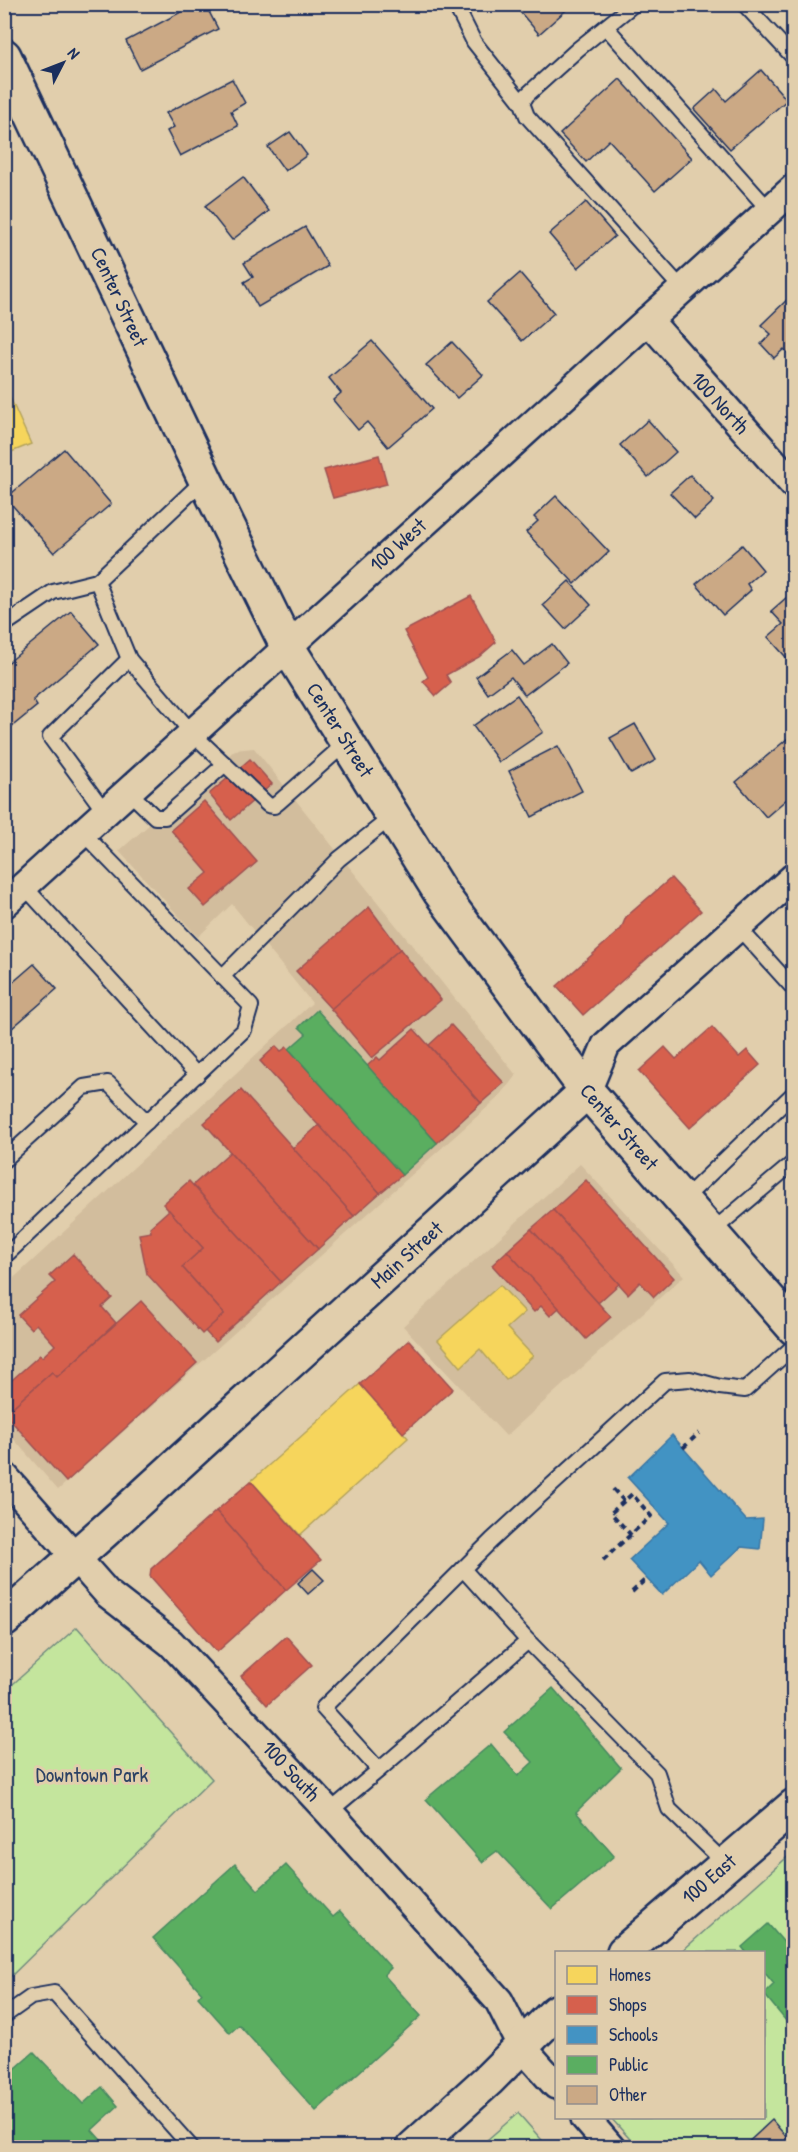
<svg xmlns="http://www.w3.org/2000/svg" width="798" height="2152" viewBox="0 0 798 2152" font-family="'Patrick Hand',sans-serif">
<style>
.built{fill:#d2bd9d}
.green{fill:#c4e59d;stroke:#708a7e;stroke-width:1.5}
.homes{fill:#f6d55c;stroke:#b4a35d;stroke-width:1.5}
.shops{fill:#d6604d;stroke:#9e5152;stroke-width:1.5}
.schools{fill:#4393c3;stroke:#3775a5;stroke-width:1.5}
.public{fill:#5aae61;stroke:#478860;stroke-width:1.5}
.building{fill:#cba985;stroke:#1b2f5e;stroke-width:1.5}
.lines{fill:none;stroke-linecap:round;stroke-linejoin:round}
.service-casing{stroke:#1b2f5e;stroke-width:18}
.minor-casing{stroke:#1b2f5e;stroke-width:32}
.tertiary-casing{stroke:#1b2f5e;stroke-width:38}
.secondary-casing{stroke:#1b2f5e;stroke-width:38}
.path{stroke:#1b2f5e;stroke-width:4;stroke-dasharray:6 4.5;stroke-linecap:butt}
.service{stroke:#e1ceac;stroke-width:14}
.minor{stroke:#e1ceac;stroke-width:27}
.tertiary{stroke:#e1ceac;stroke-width:33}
.secondary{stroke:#e1ceac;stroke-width:33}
.labels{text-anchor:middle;stroke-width:6;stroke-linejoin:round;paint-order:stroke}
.street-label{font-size:21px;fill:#1b2f5e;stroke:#e1ceac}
.park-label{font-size:21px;fill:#2c4164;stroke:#e1ceac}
</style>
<rect width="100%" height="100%" fill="#e1ceac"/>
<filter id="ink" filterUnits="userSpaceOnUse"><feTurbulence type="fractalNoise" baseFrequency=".0167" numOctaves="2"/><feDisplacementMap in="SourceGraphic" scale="12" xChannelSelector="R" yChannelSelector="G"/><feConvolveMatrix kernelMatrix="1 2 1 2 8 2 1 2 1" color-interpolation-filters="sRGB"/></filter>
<g filter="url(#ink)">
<!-- built -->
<g class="built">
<polygon points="254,748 516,1075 500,1096 58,1490 5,1429 4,1287 312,1003 232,904 198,937 119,851 235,750"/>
<polygon points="580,1164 684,1276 506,1436 403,1326"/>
</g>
<!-- green -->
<g class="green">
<polygon points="77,1627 212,1779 5,1982 5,1691"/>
<polygon points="793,1852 793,2147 637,2147 611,2118 764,2118 764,1952 681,1952"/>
<polygon points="518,2113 548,2147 479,2147"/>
</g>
<!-- homes -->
<g class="homes">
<polygon points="4,384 31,444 4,455"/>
<polygon points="500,1285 525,1312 507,1328 533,1356 506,1380 480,1349 461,1367 438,1340"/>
<polygon points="360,1384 408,1438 300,1535 251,1481"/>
</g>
<!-- shops -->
<g class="shops">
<polygon points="379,455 387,484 333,498 324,470"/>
<polygon points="471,596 496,642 479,657 446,675 451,683 436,696 423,681 428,677 404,631"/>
<polygon points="250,759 272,784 231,820 209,794"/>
<polygon points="204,801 257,862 205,907 189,889 208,873 171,830"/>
<polygon points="671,878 701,911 583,1015 557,986 621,929 626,917"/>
<polygon points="369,907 400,949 331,1009 296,971"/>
<polygon points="400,949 441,1000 372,1058 331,1009"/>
<polygon points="451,1025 504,1083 481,1103 429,1045"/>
<polygon points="712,1027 739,1057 747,1050 760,1065 690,1128 639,1071 665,1047 676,1059"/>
<polygon points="414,1029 481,1103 437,1143 367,1066 377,1057 380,1060"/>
<polygon points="276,1046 281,1051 287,1047 402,1175 380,1193 260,1061"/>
<polygon points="241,1090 354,1216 318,1249 204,1123"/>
<polygon points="319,1125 380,1193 354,1216 293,1148"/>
<polygon points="230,1152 318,1249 281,1282 193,1185"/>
<polygon points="586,1180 674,1278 654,1297 640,1282 628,1294 553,1210"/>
<polygon points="189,1181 281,1282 215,1342 205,1331 224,1314 182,1267 203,1248 163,1204"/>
<polygon points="169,1210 203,1248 182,1267 224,1314 202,1334 147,1274 139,1234 151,1232 150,1227"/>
<polygon points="553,1210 619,1284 598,1303 531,1229"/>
<polygon points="531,1229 611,1317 586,1339 507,1251"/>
<polygon points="507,1251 559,1308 550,1316 541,1306 534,1312 492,1265"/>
<polygon points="73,1254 112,1298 102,1307 116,1323 57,1377 52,1372 5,1414 4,1387 40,1355 42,1357 55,1345 36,1324 31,1329 18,1315 55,1282 49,1276"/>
<polygon points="141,1301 197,1363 66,1482 5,1414 52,1372 57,1377"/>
<polygon points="409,1340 453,1389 403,1433 360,1384"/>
<polygon points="251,1481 321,1560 286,1590 216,1511"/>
<polygon points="216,1511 286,1590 217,1652 150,1576 151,1569"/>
<polygon points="286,1636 312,1665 267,1705 241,1676"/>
</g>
<!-- schools -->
<polygon class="schools" points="672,1435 746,1520 763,1519 760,1549 741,1547 711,1575 699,1560 662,1595 629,1560 669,1523 628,1478"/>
<!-- public -->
<g class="public">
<polygon points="317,1010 437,1143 402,1175 289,1049 306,1034 299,1027"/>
<polygon points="553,1688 621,1768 576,1812 614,1856 552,1909 497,1851 482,1862 426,1799 491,1744 518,1776 533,1762 504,1732"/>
<polygon points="235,1864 258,1890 286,1865 333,1917 340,1911 391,1968 384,1975 421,2016 316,2111 239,2025 230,2033 198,1997 202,1993 153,1938"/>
<polygon points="768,1924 794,1954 794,2014 786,2021 764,1994 774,1984 764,1972 764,1952 746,1952 742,1947"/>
<polygon points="34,2052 83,2104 102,2087 118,2106 92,2130 108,2148 4,2148 4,2072 8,2075"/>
</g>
<!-- building -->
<g class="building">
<polygon points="196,4 205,4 218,29 140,69 126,41"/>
<polygon points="513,4 573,4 539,34"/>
<polygon points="761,70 787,100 730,149 694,109 716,89 726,101"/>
<polygon points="232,79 245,103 231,111 238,126 180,156 167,131 174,127 166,113"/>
<polygon points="620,79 692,158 655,191 609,140 586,162 560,134"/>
<polygon points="290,132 307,155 285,171 268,147"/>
<polygon points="243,177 269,211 232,240 205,206"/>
<polygon points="586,202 615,236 578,268 549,234"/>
<polygon points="305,227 328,266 258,307 244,282 253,277 244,263"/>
<polygon points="520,273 554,313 522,341 487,302"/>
<polygon points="793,294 794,359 784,349 774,358 761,344 771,334 761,325"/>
<polygon points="372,341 432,409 388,447 367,422 358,430 333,400 341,393 329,378"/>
<polygon points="452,342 483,375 457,398 426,365"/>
<polygon points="648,420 676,452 648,477 620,445"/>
<polygon points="64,449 111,504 54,553 6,498"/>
<polygon points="690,475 714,501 695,519 670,493"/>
<polygon points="556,496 609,552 575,584 526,532 538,521 534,517"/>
<polygon points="742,545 763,570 747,584 751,590 723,615 696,584"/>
<polygon points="569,581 591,605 565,629 543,605"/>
<polygon points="794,591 794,666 768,637 783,624 771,611"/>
<polygon points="71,611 99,644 33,700 37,706 4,733 4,666"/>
<polygon points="552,644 567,663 525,695 511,677 488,694 476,677 512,650 524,665"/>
<polygon points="517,695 543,732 499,762 473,726"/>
<polygon points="635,724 656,760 631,774 610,738"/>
<polygon points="794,733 794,805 788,798 766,817 736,782"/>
<polygon points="558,746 582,791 532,817 509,771"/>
<polygon points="34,964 57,989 11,1029 4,1021 4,990"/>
<polygon points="313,1569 324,1580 308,1594 298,1583"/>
<polygon points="772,2120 794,2146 791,2148 742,2148"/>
</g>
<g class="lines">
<defs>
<g id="service">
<polyline points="455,4 474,42 522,103"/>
<polyline points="634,4 578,49 527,95 522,103 527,116 682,289"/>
<polyline points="744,4 794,58"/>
<polyline points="606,27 769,210"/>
<polyline points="205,479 97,581 129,659 192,733 268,805 274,806 279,802 347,742"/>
<polyline points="4,625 53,592 97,581"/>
<polyline points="128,791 155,817 165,817 225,764"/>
<polyline points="105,812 50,737 129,659"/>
<polyline points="24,886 197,1075"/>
<polyline points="738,927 794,989"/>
<polyline points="222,977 339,859 393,816"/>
<polyline points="4,1160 84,1087 108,1083 147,1122"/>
<polyline points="683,1200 794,1093"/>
<polyline points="710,1233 794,1162"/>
<polyline points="4,1257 244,1030 251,1006 83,833"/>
<polyline points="463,1569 528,1641"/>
<polyline points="379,1770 528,1641 657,1773 669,1809 726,1864"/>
<polyline points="329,1812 379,1770 323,1708 492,1540 665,1381 690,1379 720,1387 745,1390 794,1346"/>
<polyline points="4,2016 31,1997 54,1993 192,2148"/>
</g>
<g id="minor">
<polyline points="648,320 794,485"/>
<polyline points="4,904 794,188"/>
<polyline points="587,1091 606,1045 794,877"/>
<polyline points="4,1476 108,1594 171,1643 329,1812 499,2001 522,2047 556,2085"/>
<polyline points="585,2118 611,2148"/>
</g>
<polyline id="tertiary" points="4,1620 109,1527 587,1091"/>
<g id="secondary">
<polyline points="4,56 205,479 287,646 440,892 587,1091 794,1328"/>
<polyline points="624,1952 794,1806"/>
<polyline points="413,2148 488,2080 556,2012"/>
</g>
</defs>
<!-- service casing -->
<use href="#service" class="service-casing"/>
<!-- minor casing -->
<use href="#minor" class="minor-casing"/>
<!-- tertiary casing -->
<use href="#tertiary" class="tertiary-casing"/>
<!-- secondary casing -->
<use href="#secondary" class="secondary-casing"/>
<!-- path -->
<g class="path">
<polyline points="683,1448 699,1433"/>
<polyline points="613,1489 624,1501"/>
<polyline points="603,1560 651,1516 632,1494 611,1513 631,1535"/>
<polyline points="632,1592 647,1578"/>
</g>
<!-- service -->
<use href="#service" class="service"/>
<!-- minor -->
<use href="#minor" class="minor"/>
<!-- tertiary -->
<use href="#tertiary" class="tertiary"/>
<!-- secondary -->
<use href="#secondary" class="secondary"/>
</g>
</g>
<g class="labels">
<!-- street labels -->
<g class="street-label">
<text transform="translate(119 297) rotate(65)" y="7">Center Street</text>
<text transform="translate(720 403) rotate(48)" y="7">100 North</text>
<text transform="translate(398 545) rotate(-42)" y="7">100 West</text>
<text transform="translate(340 730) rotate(58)" y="7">Center Street</text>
<text transform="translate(619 1127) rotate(49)" y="7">Center Street</text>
<text transform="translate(407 1255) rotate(-42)" y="7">Main Street</text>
<text transform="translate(291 1771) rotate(47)" y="7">100 South</text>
<text transform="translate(709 1879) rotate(-41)" y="7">100 East</text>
</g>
<!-- park labels -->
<g class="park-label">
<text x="92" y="1782">Downtown Park</text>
</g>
</g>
<!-- margin -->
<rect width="798" height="2152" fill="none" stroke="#e1ceac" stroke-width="24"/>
<rect x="12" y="12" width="774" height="2128" fill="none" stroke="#1b2f5e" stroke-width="2" filter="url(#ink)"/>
<!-- legend -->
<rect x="555" y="1951" width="210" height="168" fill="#e1ceac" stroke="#928e8d" stroke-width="1.5"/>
<rect x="567" y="1966" width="30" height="18" fill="#f6d55c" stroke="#928e8d" stroke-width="1.5"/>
<text x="609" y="1981" font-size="18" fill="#1b2f5e">Homes</text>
<rect x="567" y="1996" width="30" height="18" fill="#d6604d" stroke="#928e8d" stroke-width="1.5"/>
<text x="609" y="2011" font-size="18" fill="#1b2f5e">Shops</text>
<rect x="567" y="2026" width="30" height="18" fill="#4393c3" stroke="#928e8d" stroke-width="1.5"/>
<text x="609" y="2041" font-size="18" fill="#1b2f5e">Schools</text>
<rect x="567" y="2056" width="30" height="18" fill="#5aae61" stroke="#928e8d" stroke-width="1.5"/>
<text x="609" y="2071" font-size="18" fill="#1b2f5e">Public</text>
<rect x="567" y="2086" width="30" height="18" fill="#cba985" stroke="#928e8d" stroke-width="1.5"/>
<text x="609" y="2101" font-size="18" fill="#1b2f5e">Other</text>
<!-- north arrow -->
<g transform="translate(63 63) rotate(48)" stroke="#e1ceac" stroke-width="4.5" paint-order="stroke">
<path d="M0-4.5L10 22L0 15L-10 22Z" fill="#1b2f5e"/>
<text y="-9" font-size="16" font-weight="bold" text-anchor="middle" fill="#1b2f5e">N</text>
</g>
</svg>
